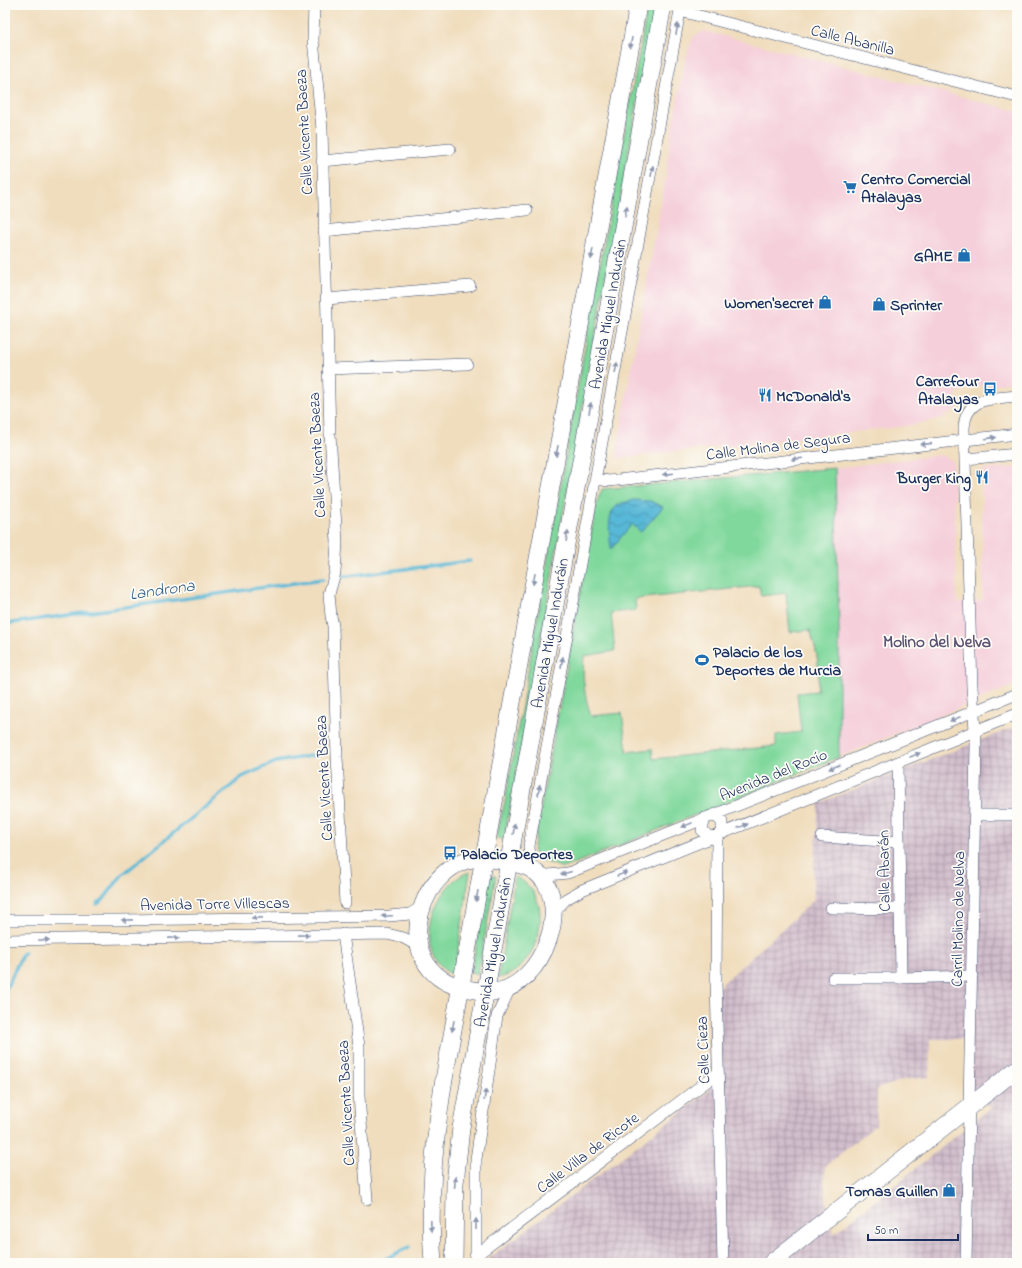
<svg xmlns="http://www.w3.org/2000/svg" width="1022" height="1268" font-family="'Indie Flower',sans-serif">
	<defs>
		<pattern id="industrial-grid" width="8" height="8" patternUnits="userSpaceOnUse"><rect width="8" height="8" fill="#d1bdcb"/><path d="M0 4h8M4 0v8" fill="none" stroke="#a99aa8"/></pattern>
		<pattern id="water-waves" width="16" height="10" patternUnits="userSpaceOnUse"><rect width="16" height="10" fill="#59b8d7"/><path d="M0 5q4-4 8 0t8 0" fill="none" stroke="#4996b2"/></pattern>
	</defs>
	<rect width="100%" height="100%" fill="#fdfcf7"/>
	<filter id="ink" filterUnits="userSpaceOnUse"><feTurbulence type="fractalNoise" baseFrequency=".025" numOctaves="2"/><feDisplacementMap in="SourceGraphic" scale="8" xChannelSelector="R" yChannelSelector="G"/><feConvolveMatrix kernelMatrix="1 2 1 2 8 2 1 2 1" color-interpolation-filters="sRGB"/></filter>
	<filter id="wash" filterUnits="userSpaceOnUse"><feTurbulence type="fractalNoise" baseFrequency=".012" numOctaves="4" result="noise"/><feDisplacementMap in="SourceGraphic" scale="16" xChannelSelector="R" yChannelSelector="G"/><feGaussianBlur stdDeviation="0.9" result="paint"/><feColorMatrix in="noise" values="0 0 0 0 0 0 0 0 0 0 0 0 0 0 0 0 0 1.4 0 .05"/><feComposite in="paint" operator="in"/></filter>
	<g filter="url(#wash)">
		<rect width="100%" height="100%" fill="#f0ddbd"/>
		<g fill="#f5cfda">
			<polygon points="704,31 1017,111 1017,382 968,387 956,394 958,408 947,415 943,418 907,426 617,458 621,427 666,176 670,139 685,61 693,37"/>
			<polygon points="941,455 948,458 953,462 957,603 983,600 982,470 1017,467 1017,684 839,757 839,628 835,468"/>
		</g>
		<path fill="url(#industrial-grid)" fill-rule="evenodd" d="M1017,726V1263H488V1259L709,1091L710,995L814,900L813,879L819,803ZM930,1039H968L966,1099L993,1106L834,1234L827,1208L824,1183L825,1166L876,1125L877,1089L904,1080L929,1077Z"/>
		<g fill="#80d89c" stroke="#4e847d" fill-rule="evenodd">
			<polygon points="648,5 655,5 504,840 496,837 505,802 586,342"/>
			<path d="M835,468L839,628V757L563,868L539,859L533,851L597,502L602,489ZM759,586L761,596L786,593L790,632L810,630C817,651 821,669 817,691L797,693L801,732L776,735V746L653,759L652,749L627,752L622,713L591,716C584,695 582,677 584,656L615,651L611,613L636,610L635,599Z"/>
			<path d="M470,872L454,975C410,959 432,882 470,872Z"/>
			<polygon points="489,876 496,876 478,973 471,973"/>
			<path d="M515,877C559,895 540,971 498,978Z"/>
		</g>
		<path fill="url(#water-waves)" stroke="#3a749a" d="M633,500L650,501L663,507L641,532L632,524L611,549C610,536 605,511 620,504C624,502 629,502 633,500Z"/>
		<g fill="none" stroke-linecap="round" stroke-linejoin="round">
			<g stroke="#59b8d7" stroke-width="3.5">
				<polyline points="338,579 339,577 470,561"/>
				<polyline points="5,624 323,579"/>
				<polyline points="97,904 103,900 122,875 242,777 276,762 327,753"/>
				<polyline points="5,991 22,955 25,952"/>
				<polyline points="377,1263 409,1247"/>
			</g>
		</g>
	</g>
	<g filter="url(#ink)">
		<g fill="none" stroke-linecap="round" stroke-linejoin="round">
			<g stroke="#3b496c" stroke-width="12">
				<g id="minor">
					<polyline points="314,5 313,40 322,129 330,434 337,542 335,573 329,594 331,616 333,626 337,757 345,903"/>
					<polyline points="680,11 1017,97"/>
					<polyline points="322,161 450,149"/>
					<polyline points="324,231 527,210"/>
					<polyline points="327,299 470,286"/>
					<polyline points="328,369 467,364"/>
					<polyline points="966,459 1017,454"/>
					<polyline points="596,479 609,481 1017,434"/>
					<polyline points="898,762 901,978"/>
					<polyline points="975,815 1017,815"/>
					<polyline points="711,816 717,817 722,822 722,831 718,836"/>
					<polyline points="705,818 702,830 708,836 715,837"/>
					<polyline points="717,837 716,981 723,1263"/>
					<polyline points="822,837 899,842"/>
					<polyline points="531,870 529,846 681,5"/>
					<polyline points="538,876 568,873 1017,694"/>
					<polyline points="831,908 900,909"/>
					<polyline points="553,913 566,899 582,890 1017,714"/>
					<polyline points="5,920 120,920 389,916 410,914 423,906"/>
					<polyline points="343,934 359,1046 359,1096 367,1199"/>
					<polyline points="5,940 387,934 404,938 418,946"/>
					<polyline points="833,978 901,978 972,976"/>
					<polyline points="475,1256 718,1073"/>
					<polyline points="476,1260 476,1159 497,1016 511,986"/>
					<path d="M966,1263L976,744L972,687L964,428C966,396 992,399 1017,396"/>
				</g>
			</g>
			<g stroke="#3b496c" stroke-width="18">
				<g id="primary">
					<path d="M484,858C498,860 517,862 531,869C578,897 543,988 493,992C483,992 473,990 463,988C384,969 420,856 484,858Z"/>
					<path d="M433,1263C428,1203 434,1145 443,1085L638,5"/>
					<polyline points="454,1263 455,1183 461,1128 663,5"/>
					<polyline points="771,1263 1017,1069"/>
				</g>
			</g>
			<use href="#minor" stroke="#fff" stroke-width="11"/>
			<use href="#primary" stroke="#fff" stroke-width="17"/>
		</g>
		<defs><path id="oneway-solid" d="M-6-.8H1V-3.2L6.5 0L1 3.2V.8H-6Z"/></defs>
		<g fill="#8d97ae">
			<use href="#oneway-solid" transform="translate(677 29) rotate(-80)"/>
			<use href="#oneway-solid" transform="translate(631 43) rotate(100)"/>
			<use href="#oneway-solid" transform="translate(652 171) rotate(-80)"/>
			<use href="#oneway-solid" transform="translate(626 211) rotate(-80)"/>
			<use href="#oneway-solid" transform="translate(592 254) rotate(100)"/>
			<use href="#oneway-solid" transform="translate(616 368) rotate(-80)"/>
			<use href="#oneway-solid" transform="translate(590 408) rotate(-80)"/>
			<use href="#oneway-solid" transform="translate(991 438) rotate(-7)"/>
			<use href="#oneway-solid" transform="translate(926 444) rotate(175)"/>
			<use href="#oneway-solid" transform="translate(557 451) rotate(100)"/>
			<use href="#oneway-solid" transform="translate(797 459) rotate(173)"/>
			<use href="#oneway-solid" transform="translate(668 474) rotate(173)"/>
			<use href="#oneway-solid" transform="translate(567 536) rotate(-80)"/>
			<use href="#oneway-solid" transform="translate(534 579) rotate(100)"/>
			<use href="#oneway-solid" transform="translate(562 662) rotate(-80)"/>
			<use href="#oneway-solid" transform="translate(955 719) rotate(158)"/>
			<use href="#oneway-solid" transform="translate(915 755) rotate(-22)"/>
			<use href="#oneway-solid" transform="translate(834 767) rotate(158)"/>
			<use href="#oneway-solid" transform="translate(539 790) rotate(-80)"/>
			<use href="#oneway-solid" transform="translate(687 825) rotate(158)"/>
			<use href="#oneway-solid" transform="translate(743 826) rotate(-22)"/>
			<use href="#oneway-solid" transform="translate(514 829) rotate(-80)"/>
			<use href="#oneway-solid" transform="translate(566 873) rotate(165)"/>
			<use href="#oneway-solid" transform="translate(622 874) rotate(-22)"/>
			<use href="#oneway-solid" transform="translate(477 896) rotate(100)"/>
			<use href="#oneway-solid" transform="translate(387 916) rotate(177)"/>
			<use href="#oneway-solid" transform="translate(257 918) rotate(179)"/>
			<use href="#oneway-solid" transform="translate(127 920) rotate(179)"/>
			<use href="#oneway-solid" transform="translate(304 935) rotate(-1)"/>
			<use href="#oneway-solid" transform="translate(174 938) rotate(-1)"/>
			<use href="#oneway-solid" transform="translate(44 940)"/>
			<use href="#oneway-solid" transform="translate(453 1026) rotate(100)"/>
			<use href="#oneway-solid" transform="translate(485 1095) rotate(-82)"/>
			<use href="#oneway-solid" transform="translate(455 1182) rotate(-86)"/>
			<use href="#oneway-solid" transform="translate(476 1224) rotate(-90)"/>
			<use href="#oneway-solid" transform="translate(431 1226) rotate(88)"/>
		</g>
	</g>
	<defs>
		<g id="supermarket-bare" transform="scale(1.08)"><path d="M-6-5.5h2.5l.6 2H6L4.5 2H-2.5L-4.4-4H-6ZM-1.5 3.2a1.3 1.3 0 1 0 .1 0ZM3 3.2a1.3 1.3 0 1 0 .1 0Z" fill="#1f6fb2" stroke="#fdfcf7" stroke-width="2.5" paint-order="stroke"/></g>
		<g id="shop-bare" transform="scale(1.08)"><path d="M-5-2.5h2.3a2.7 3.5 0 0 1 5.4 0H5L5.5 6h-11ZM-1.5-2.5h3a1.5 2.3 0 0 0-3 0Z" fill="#1f6fb2" stroke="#fdfcf7" stroke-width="2.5" paint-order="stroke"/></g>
		<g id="bus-bare" transform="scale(1.08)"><path d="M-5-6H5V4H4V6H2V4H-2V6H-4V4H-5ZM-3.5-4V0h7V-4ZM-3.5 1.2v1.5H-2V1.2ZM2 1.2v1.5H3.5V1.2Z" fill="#1f6fb2" stroke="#fdfcf7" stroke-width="2.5" paint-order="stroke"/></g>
		<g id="restaurant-bare" transform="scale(1.08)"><path d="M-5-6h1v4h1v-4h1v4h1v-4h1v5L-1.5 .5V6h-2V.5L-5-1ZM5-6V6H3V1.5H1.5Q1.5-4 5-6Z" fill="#1f6fb2" stroke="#fdfcf7" stroke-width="2.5" paint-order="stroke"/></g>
		<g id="stadium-bare" transform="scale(1.08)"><path d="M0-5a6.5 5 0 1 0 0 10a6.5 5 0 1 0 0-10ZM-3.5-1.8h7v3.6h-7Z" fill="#1f6fb2" stroke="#fdfcf7" stroke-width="2.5" paint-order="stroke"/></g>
	</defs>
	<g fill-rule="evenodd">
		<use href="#supermarket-bare" x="850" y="187"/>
		<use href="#shop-bare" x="964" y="255"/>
		<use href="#shop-bare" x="825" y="302"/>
		<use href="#shop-bare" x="879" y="304"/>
		<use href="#bus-bare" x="990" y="389"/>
		<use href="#restaurant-bare" x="765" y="395"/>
		<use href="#restaurant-bare" x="982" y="477"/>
		<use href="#stadium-bare" x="702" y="660"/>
		<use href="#bus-bare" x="450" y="853"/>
		<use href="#shop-bare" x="949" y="1190"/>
	</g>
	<g text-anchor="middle" stroke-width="3.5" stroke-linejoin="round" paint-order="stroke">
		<g font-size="16" fill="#1b2f5e" stroke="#fdfcf7">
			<text transform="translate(853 39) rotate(14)" y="6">Calle Abanilla</text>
			<text transform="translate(303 132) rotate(-93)" y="6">Calle Vicente Baeza</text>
			<text transform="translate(607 314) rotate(-80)" y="6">Avenida Miguel Induráin</text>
			<text transform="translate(778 445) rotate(-7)" y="6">Calle Molina de Segura</text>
			<text transform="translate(316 455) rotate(-93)" y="6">Calle Vicente Baeza</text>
			<text transform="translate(549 633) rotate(-80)" y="6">Avenida Miguel Induráin</text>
			<text transform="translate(773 774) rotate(-22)" y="6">Avenida del Rocío</text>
			<text transform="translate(323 778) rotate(-93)" y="6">Calle Vicente Baeza</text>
			<text transform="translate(883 871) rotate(-91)" y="6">Calle Abarán</text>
			<text transform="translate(215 903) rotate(-1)" y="6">Avenida Torre Villescas</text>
			<text transform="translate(957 919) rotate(-89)" y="6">Carril Molino de Nelva</text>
			<text transform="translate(492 952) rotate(-80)" y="6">Avenida Miguel Induráin</text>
			<text transform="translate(702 1050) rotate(-92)" y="6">Calle Cieza</text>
			<text transform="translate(345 1103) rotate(-93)" y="6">Calle Vicente Baeza</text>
			<text transform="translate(587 1152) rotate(-37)" y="6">Calle Villa de Ricote</text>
		</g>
		<g font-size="16" font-weight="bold" fill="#1b2f5e" stroke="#fdfcf7" text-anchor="start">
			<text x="861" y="184">Centro Comercial<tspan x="861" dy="18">Atalayas</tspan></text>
			<text x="953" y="261" text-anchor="end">GAME</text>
			<text x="814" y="308" text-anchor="end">Women'secret</text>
			<text x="890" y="310">Sprinter</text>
			<text x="979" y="386" text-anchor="end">Carrefour<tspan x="979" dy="18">Atalayas</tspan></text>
			<text x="776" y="401">McDonald's</text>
			<text x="971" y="483" text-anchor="end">Burger King</text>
			<text x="713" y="657">Palacio de los<tspan x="713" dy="18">Deportes de Murcia</tspan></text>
			<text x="461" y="859">Palacio Deportes</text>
			<text x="938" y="1196" text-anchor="end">Tomas Guillen</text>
		</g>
		<g font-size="17" font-style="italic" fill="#315f88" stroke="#fdfcf7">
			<text transform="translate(162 589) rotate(-8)" y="6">Landrona</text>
		</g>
		<g font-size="17" font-weight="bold" fill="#5b5371" stroke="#fdfcf7">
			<text x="937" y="647">Molino del Nelva</text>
		</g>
	</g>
	<rect width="1022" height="1268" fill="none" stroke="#fdfcf7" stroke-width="20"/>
	<path d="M868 1234v6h90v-6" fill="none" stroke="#1b2f5e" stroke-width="2"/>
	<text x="874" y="1234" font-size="12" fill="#1b2f5e" stroke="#fdfcf7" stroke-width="3" paint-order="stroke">50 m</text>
</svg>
